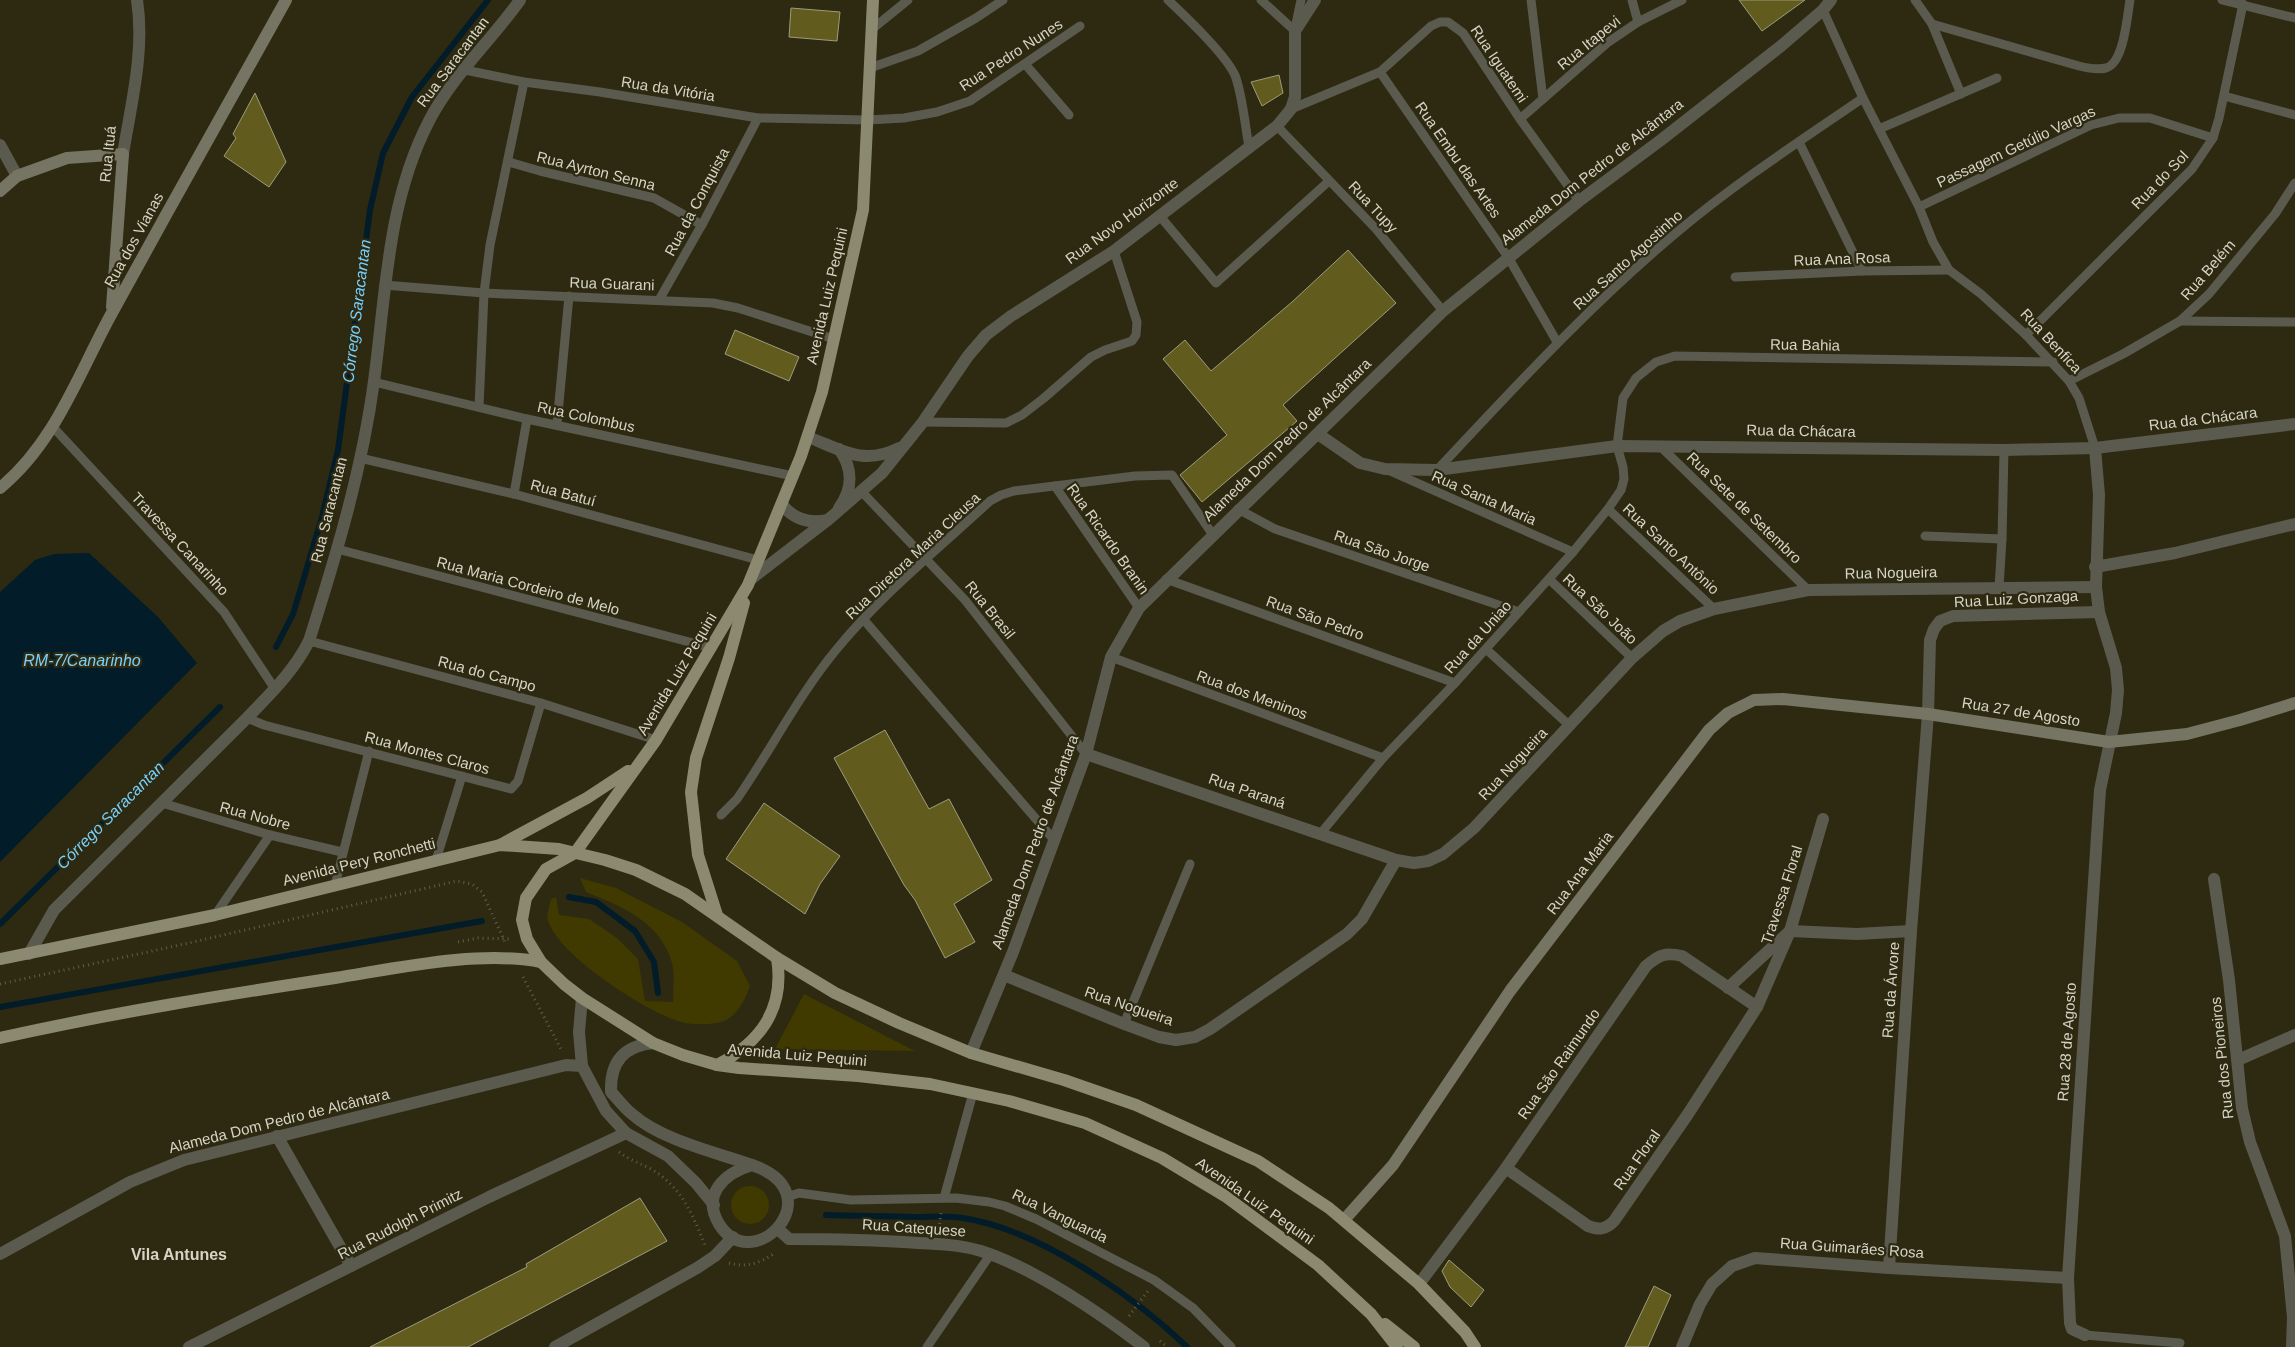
<svg xmlns="http://www.w3.org/2000/svg" width="2295" height="1347" font-family="Helvetica,sans-serif">
	<rect width="100%" height="100%" fill="#2d2a11"/>
	<g fill="#403a01">
		<path d="M580,878L616,888L682,922L737,961L750,986C745,1000 738,1015 724,1021C710,1026 688,1025 675,1020C641,1008 559,955 548,921C546,915 550,905 551,899L556,897L559,915L589,919L617,938L638,959L645,1001L673,1002C673,990 675,975 672,963C661,922 621,906 586,892Z"/>
		<polygon points="804,994 915,1051 775,1049"/>
		<circle cx="750" cy="1205" r="19"/>
	</g>
	<polygon fill="#021c29" points="89,553 158,617 197,663 0,862 0,592 35,560 54,554"/>
	<g fill="none" stroke-linecap="round" stroke-linejoin="round">
		<g stroke="#021c29" stroke-width="6">
			<polyline points="276,647 293,614 300,591 322,517 338,450 370,210 383,153 412,97 488,0"/>
			<polyline points="569,897 596,902 635,931 654,962 658,993"/>
			<polyline points="0,924 220,707"/>
			<polyline points="0,1007 482,921"/>
			<path d="M826,1215C855,1216 884,1216 914,1217C930,1217 947,1215 963,1218C1037,1229 1133,1295 1187,1347"/>
		</g>
	</g>
	<g fill="#625b1e" stroke="#9e9c7e">
		<polygon points="1739,0 1805,0 1762,31"/>
		<polygon points="791,8 840,12 837,41 789,37"/>
		<polygon points="1279,75 1283,93 1262,106 1251,82"/>
		<polygon points="255,93 286,162 269,187 224,156 236,138 233,134"/>
		<polygon points="1348,250 1396,303 1283,405 1297,421 1202,502 1180,475 1227,435 1163,359 1185,340 1211,371 1292,302"/>
		<polygon points="735,330 799,357 789,381 725,354"/>
		<polygon points="885,730 929,809 949,799 992,880 954,904 975,942 945,958 915,900 904,885 834,758"/>
		<polygon points="764,803 840,856 820,884 805,914 726,859"/>
		<polygon points="640,1198 667,1241 468,1347 370,1347 527,1267 526,1264"/>
		<polygon points="1449,1260 1484,1290 1471,1307 1450,1287 1442,1271"/>
		<polygon points="1654,1286 1671,1295 1648,1347 1625,1347"/>
	</g>
	<g fill="none" stroke-linecap="round" stroke-linejoin="round">
		<g stroke="#615e48" stroke-width="3" stroke-dasharray="1 4" stroke-linecap="butt">
			<polyline points="458,942 478,938 511,939"/>
			<polyline points="523,977 562,1051"/>
			<polyline points="0,984 189,943 457,881 472,884 482,892 505,942"/>
			<path d="M619,1152C629,1160 640,1163 651,1169C682,1187 692,1214 705,1245"/>
			<polyline points="939,1229 941,1213"/>
			<path d="M729,1263C747,1268 760,1263 775,1253"/>
			<polyline points="1129,1316 1148,1291"/>
			<polyline points="1160,1341 1167,1347"/>
		</g>
		<g stroke="#5b5a4e" stroke-width="9">
			<path d="M1168,0C1185,16 1229,57 1236,78C1243,100 1245,125 1249,147"/>
			<polyline points="1261,0 1295,31"/>
			<polyline points="1531,0 1543,99"/>
			<polyline points="1632,0 1638,22"/>
			<path d="M1915,0L1932,24L2079,66C2087,68 2097,70 2106,68C2124,63 2127,17 2130,0"/>
			<polyline points="2222,0 2295,18"/>
			<polyline points="1823,10 1863,98 1919,207 1933,242 1949,270 1981,294 2026,335 2069,381 2079,398 2095,448"/>
			<polyline points="1296,24 1301,0"/>
			<polyline points="1932,24 1961,94"/>
			<polyline points="871,30 908,0"/>
			<polyline points="1025,64 1069,115"/>
			<polyline points="870,68 918,51 976,18 1003,0"/>
			<polyline points="465,70 524,82 600,92 758,118 868,120 904,118 937,112 970,101 1080,26"/>
			<polyline points="1380,72 1508,257 1557,342"/>
			<polyline points="2224,96 2295,115"/>
			<polyline points="1291,109 1380,72 1431,26 1440,22 1448,22 1463,33 1520,119 1579,201"/>
			<polyline points="1520,119 1607,43 1638,22 1682,0"/>
			<polyline points="1277,126 1376,229 1443,311"/>
			<polyline points="1879,129 1997,78"/>
			<polyline points="1799,142 1862,271"/>
			<polyline points="509,162 540,171 654,198 702,225"/>
			<polyline points="1919,207 2091,125 2119,118 2150,118 2213,138"/>
			<polyline points="1159,215 1216,283 1329,181"/>
			<polyline points="1735,277 1862,271 1949,270"/>
			<polyline points="384,285 484,293 713,303 738,308 834,339"/>
			<polyline points="659,300 704,221 758,118"/>
			<polyline points="2180,321 2295,322"/>
			<polyline points="2026,335 2192,169 2213,138 2219,118 2243,4"/>
			<polyline points="2069,381 2123,354 2180,321 2209,294 2275,214 2295,183"/>
			<polyline points="374,382 527,419 793,476"/>
			<polyline points="479,407 484,293 490,245 524,82"/>
			<polyline points="923,422 1006,423 1022,415 1044,398 1091,357 1105,350 1132,341 1136,335 1137,322 1114,251"/>
			<polyline points="557,424 569,296"/>
			<polyline points="53,427 224,612 275,689"/>
			<polyline points="1660,446 1808,590"/>
			<polyline points="360,458 514,494 758,560"/>
			<path d="M1437,470C1514,388 1590,305 1676,233C1734,184 1800,141 1863,98"/>
			<polyline points="1390,471 1573,552"/>
			<polyline points="1055,486 1139,608"/>
			<polyline points="862,492 965,600 1086,754"/>
			<polyline points="514,494 527,419"/>
			<polyline points="1238,509 1275,529 1519,612"/>
			<polyline points="1608,509 1714,609"/>
			<polyline points="1925,536 2002,539"/>
			<polyline points="337,549 712,648"/>
			<polyline points="1166,579 1455,683"/>
			<polyline points="1549,579 1632,658"/>
			<polyline points="1999,588 2002,539 2004,450"/>
			<polyline points="864,620 1055,841"/>
			<polyline points="309,641 541,703 656,740"/>
			<polyline points="1486,649 1570,726"/>
			<polyline points="1111,657 1383,758"/>
			<polyline points="247,718 264,725 511,789 518,781 541,703"/>
			<polyline points="162,803 270,835 342,852"/>
			<path d="M721,815L737,799C771,750 798,696 836,650C881,595 938,549 990,501L1001,495L1014,491L1135,476L1172,475L1213,535"/>
			<polyline points="1321,833 1383,758 1455,683 1573,552 1608,509 1621,490 1624,479 1623,467 1617,446 1623,398 1636,378 1656,362 1675,356 2053,362"/>
			<polyline points="436,860 462,776"/>
			<polyline points="335,885 369,751"/>
			<polyline points="215,915 270,835"/>
			<polyline points="1124,1024 1190,864"/>
			<polyline points="787,1194 790,1196 799,1193 851,1200 956,1198 989,1202 1005,1206 1036,1219 1154,1280 1193,1308 1231,1347"/>
			<polyline points="944,1198 973,1093"/>
			<polyline points="2085,1335 2180,1343"/>
			<polyline points="927,1347 990,1255"/>
		</g>
		<g stroke="#5b5a4e" stroke-width="12">
			<polyline points="0,145 17,176"/>
			<path d="M123,154C131,104 145,51 137,0"/>
			<polyline points="1318,434 1360,463 1385,469 1437,470 1617,446 2004,450 2095,448 2295,424"/>
			<path d="M808,437C842,450 863,466 899,448"/>
			<path d="M782,505C794,519 809,524 827,520"/>
			<path d="M839,508C853,489 853,468 839,449"/>
			<polyline points="2095,567 2175,553 2295,524"/>
			<polyline points="751,579 829,519 882,473 923,422 968,356 986,335 1011,316 1114,251 1277,126 1291,109 1295,97 1295,31 1315,0"/>
			<polyline points="1086,754 1396,860 1414,863 1428,861 1443,854 1474,828 1632,658 1663,631 1680,621 1714,609 1808,590 2096,587"/>
			<polyline points="2214,879 2229,980 2242,1108 2250,1142 2285,1236 2293,1317 2292,1347"/>
			<path d="M29,954L54,910L247,718C270,694 294,671 309,641C336,556 362,470 374,381C386,293 387,202 429,121C452,76 491,41 520,0"/>
			<polyline points="1004,975 1124,1024 1159,1037 1176,1040 1195,1037 1210,1029 1347,934 1362,919 1396,860"/>
			<polyline points="1728,988 1790,931 1857,934 1911,931"/>
			<polyline points="582,998 579,1032 582,1066 606,1111 626,1133 668,1156 696,1183 714,1205"/>
			<path d="M653,1043C624,1046 610,1062 611,1092C618,1099 624,1108 632,1114C661,1140 715,1152 752,1165"/>
			<polyline points="971,1053 1013,952 1086,754 1111,657 1139,608 1443,311 1579,201 1661,140 1781,46 1823,10 1831,0"/>
			<polyline points="2238,1060 2295,1035"/>
			<polyline points="277,1136 351,1266"/>
			<path d="M752,1165C835,1193 753,1279 719,1224C701,1194 725,1173 752,1165Z"/>
			<path d="M1506,1168L1588,1226C1599,1230 1605,1230 1614,1221L1688,1114L1757,1007L1790,931L1823,819"/>
			<path d="M778,1229L789,1239C832,1239 875,1240 918,1243C939,1244 961,1245 981,1251C1034,1268 1100,1313 1144,1347"/>
			<polyline points="0,1254 130,1182 184,1160 566,1065 582,1066"/>
			<polyline points="1889,1268 1911,931 1928,714 1930,640 1934,629 1940,621 1953,616 2099,612"/>
			<path d="M1419,1284L1506,1168L1646,966C1659,955 1665,952 1682,956L1757,1007"/>
			<polyline points="2085,1335 2072,1329 2070,1323 2068,1278 2100,790 2116,713 2118,690 2116,668 2099,612 2096,587 2099,495 2095,448"/>
			<polyline points="189,1347 489,1197 626,1133"/>
			<polyline points="555,1347 697,1268 715,1256 733,1237"/>
			<polyline points="1682,1347 1700,1304 1712,1284 1732,1266 1755,1258 1889,1268 2068,1278"/>
		</g>
		<g stroke="#767462" stroke-width="12">
			<polyline points="0,191 17,176 67,158 123,154 112,307"/>
			<path d="M0,488C56,442 79,372 113,311C170,207 228,104 286,0"/>
			<polyline points="1344,1220 1393,1165 1510,991 1709,730 1728,713 1754,700 1783,699 1928,714 2109,742 2187,734 2240,720 2295,703"/>
		</g>
		<g stroke="#8b8970" stroke-width="12">
			<polyline points="873,0 863,210 822,392 801,456 748,585 656,740 575,853 546,869 526,898 522,920 527,939 541,962 564,984 582,998 653,1043 683,1055 717,1065 739,1068 858,1076 930,1084 1009,1101 1085,1123 1162,1158 1225,1196 1318,1265 1371,1314 1397,1347"/>
			<polyline points="500,845 587,798 628,771"/>
			<polyline points="717,915 698,855 691,792 696,758 729,658 744,603"/>
			<polyline points="0,959 215,915 500,845 559,849 605,860 636,870 685,894 777,958 835,993 899,1023 971,1053 1064,1080 1136,1105 1258,1161 1329,1208 1419,1284 1465,1332 1475,1347"/>
			<path d="M0,1038C111,1013 223,995 335,978C398,968 479,950 541,962"/>
			<path d="M717,1065C761,1042 785,1009 777,958"/>
			<polyline points="1385,1324 1414,1347"/>
		</g>
	</g>
	<g text-anchor="middle" stroke-width="4.5" stroke-linejoin="round" paint-order="stroke">
		<g font-size="15" fill="#d5d4c5" stroke="#2d2a11">
			<text transform="translate(1589 43) rotate(-39)" y="5">Rua Itapevi</text>
			<text transform="translate(1011 55) rotate(-33)" y="5">Rua Pedro Nunes</text>
			<text transform="translate(453 62) rotate(-53)" y="5">Rua Saracantan</text>
			<text transform="translate(1499 64) rotate(56)" y="5">Rua Iguatemi</text>
			<text transform="translate(668 89) rotate(9)" y="5">Rua da Vitória</text>
			<text transform="translate(2016 147) rotate(-25)" y="5">Passagem Getúlio Vargas</text>
			<text transform="translate(108 154) rotate(-84)" y="5">Rua Ituá</text>
			<text transform="translate(1458 160) rotate(55)" y="5">Rua Embu das Artes</text>
			<text transform="translate(596 171) rotate(14)" y="5">Rua Ayrton Senna</text>
			<text transform="translate(1592 172) rotate(-38)" y="5">Alameda Dom Pedro de Alcântara</text>
			<text transform="translate(2160 180) rotate(-46)" y="5">Rua do Sol</text>
			<text transform="translate(697 202) rotate(-62)" y="5">Rua da Conquista</text>
			<text transform="translate(1373 207) rotate(47)" y="5">Rua Tupy</text>
			<text transform="translate(1122 221) rotate(-36)" y="5">Rua Novo Horizonte</text>
			<text transform="translate(134 240) rotate(-61)" y="5">Rua dos Vianas</text>
			<text transform="translate(1842 259) rotate(-2)" y="5">Rua Ana Rosa</text>
			<text transform="translate(1628 260) rotate(-42)" y="5">Rua Santo Agostinho</text>
			<text transform="translate(2208 270) rotate(-49)" y="5">Rua Belém</text>
			<text transform="translate(612 284) rotate(2)" y="5">Rua Guarani</text>
			<text transform="translate(827 296) rotate(-77)" y="5">Avenida Luiz Pequini</text>
			<text transform="translate(2051 341) rotate(47)" y="5">Rua Benfica</text>
			<text transform="translate(1805 345) rotate(1)" y="5">Rua Bahia</text>
			<text transform="translate(586 417) rotate(12)" y="5">Rua Colombus</text>
			<text transform="translate(2203 419) rotate(-7)" y="5">Rua da Chácara</text>
			<text transform="translate(1801 431) rotate(1)" y="5">Rua da Chácara</text>
			<text transform="translate(1287 440) rotate(-44)" y="5">Alameda Dom Pedro de Alcântara</text>
			<text transform="translate(563 493) rotate(15)" y="5">Rua Batuí</text>
			<text transform="translate(1484 498) rotate(24)" y="5">Rua Santa Maria</text>
			<text transform="translate(1744 508) rotate(44)" y="5">Rua Sete de Setembro</text>
			<text transform="translate(329 510) rotate(-76)" y="5">Rua Saracantan</text>
			<text transform="translate(1108 539) rotate(55)" y="5">Rua Ricardo Branin</text>
			<text transform="translate(180 544) rotate(47)" y="5">Travessa Canarinho</text>
			<text transform="translate(1671 549) rotate(43)" y="5">Rua Santo Antônio</text>
			<text transform="translate(1382 551) rotate(19)" y="5">Rua São Jorge</text>
			<text transform="translate(913 556) rotate(-43)" y="5">Rua Diretora Maria Cleusa</text>
			<text transform="translate(1891 573) rotate(-1)" y="5">Rua Nogueira</text>
			<text transform="translate(528 586) rotate(15)" y="5">Rua Maria Cordeiro de Melo</text>
			<text transform="translate(2016 599) rotate(-3)" y="5">Rua Luiz Gonzaga</text>
			<text transform="translate(1600 609) rotate(43)" y="5">Rua São João</text>
			<text transform="translate(990 610) rotate(51)" y="5">Rua Brasil</text>
			<text transform="translate(1315 618) rotate(20)" y="5">Rua São Pedro</text>
			<text transform="translate(1478 637) rotate(-48)" y="5">Rua da Uniao</text>
			<text transform="translate(487 674) rotate(15)" y="5">Rua do Campo</text>
			<text transform="translate(677 674) rotate(-59)" y="5">Avenida Luiz Pequini</text>
			<text transform="translate(1252 695) rotate(20)" y="5">Rua dos Meninos</text>
			<text transform="translate(2021 712) rotate(9)" y="5">Rua 27 de Agosto</text>
			<text transform="translate(427 753) rotate(15)" y="5">Rua Montes Claros</text>
			<text transform="translate(1513 764) rotate(-47)" y="5">Rua Nogueira</text>
			<text transform="translate(1247 791) rotate(19)" y="5">Rua Paraná</text>
			<text transform="translate(255 816) rotate(15)" y="5">Rua Nobre</text>
			<text transform="translate(1035 842) rotate(-70)" y="5">Alameda Dom Pedro de Alcântara</text>
			<text transform="translate(359 862) rotate(-14)" y="5">Avenida Pery Ronchetti</text>
			<text transform="translate(1580 873) rotate(-53)" y="5">Rua Ana Maria</text>
			<text transform="translate(1782 895) rotate(-72)" y="5">Travessa Floral</text>
			<text transform="translate(1891 990) rotate(-86)" y="5">Rua da Árvore</text>
			<text transform="translate(1129 1006) rotate(19)" y="5">Rua Nogueira</text>
			<text transform="translate(2067 1042) rotate(-86)" y="5">Rua 28 de Agosto</text>
			<text transform="translate(797 1055) rotate(5)" y="5">Avenida Luiz Pequini</text>
			<text transform="translate(2222 1058) rotate(-96)" y="5">Rua dos Pioneiros</text>
			<text transform="translate(1559 1064) rotate(-55)" y="5">Rua São Raimundo</text>
			<text transform="translate(279 1121) rotate(-14)" y="5">Alameda Dom Pedro de Alcântara</text>
			<text transform="translate(1637 1160) rotate(-55)" y="5">Rua Floral</text>
			<text transform="translate(1255 1201) rotate(35)" y="5">Avenida Luiz Pequini</text>
			<text transform="translate(1060 1216) rotate(26)" y="5">Rua Vanguarda</text>
			<text transform="translate(400 1224) rotate(-27)" y="5">Rua Rudolph Primitz</text>
			<text transform="translate(914 1228) rotate(4)" y="5">Rua Catequese</text>
			<text transform="translate(1852 1248) rotate(4)" y="5">Rua Guimarães Rosa</text>
		</g>
		<g font-size="16" font-style="italic" fill="#78d0fc" stroke="#2d2a11">
			<text transform="translate(356 311) rotate(-83)" y="6">Córrego Saracantan</text>
			<text x="82" y="666">RM-7/Canarinho</text>
			<text transform="translate(110 815) rotate(-45)" y="6">Córrego Saracantan</text>
		</g>
		<g font-size="16" font-weight="bold" fill="#d5d4c5" stroke="#2d2a11">
			<text x="179" y="1260">Vila Antunes</text>
		</g>
	</g>
</svg>
